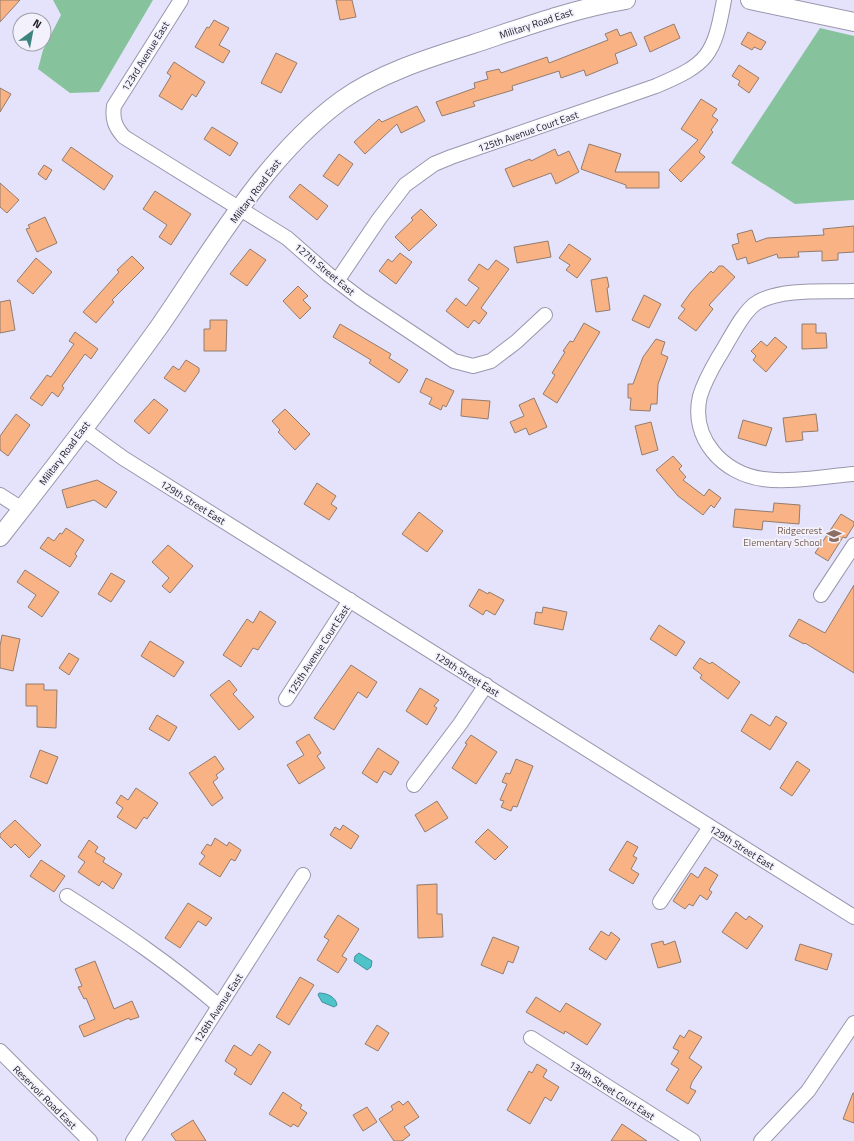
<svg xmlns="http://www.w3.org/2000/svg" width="854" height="1141" font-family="'Titillium Web',sans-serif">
	<rect width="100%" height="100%" fill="#e5e3fc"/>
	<g fill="#86c39d">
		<polygon points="53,0 153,0 99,92 70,93 38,69 43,50 61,15"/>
		<polygon points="820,28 854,36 854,200 795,204 731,163"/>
	</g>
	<g fill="#4fc3ca" stroke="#42929a">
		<polygon points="359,953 372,961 371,967 367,970 354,961 355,956"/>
		<path d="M319,993C327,993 336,997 337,1005L334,1007L322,1002L318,995Z"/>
	</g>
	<g fill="#f9b283" stroke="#927c6e">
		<polygon points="0,0 20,0 0,22"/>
		<polygon points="336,0 352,0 356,17 340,20"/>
		<polygon points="214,20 229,28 219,45 230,51 223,63 195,47 207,27 209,28"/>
		<polygon points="674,24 680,38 650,52 644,37"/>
		<polygon points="617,29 620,36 631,32 637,45 615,54 618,63 586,76 584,70 561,78 559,71 512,86 513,90 473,102 475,106 442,116 436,102 475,88 474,83 488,79 486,72 499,69 501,73 547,57 549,63 608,40 605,34"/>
		<polygon points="748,32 766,42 761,50 754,47 752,50 741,44"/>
		<polygon points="276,53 297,63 281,93 261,83"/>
		<polygon points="174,62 205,82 196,97 192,94 182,110 159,96 171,76 167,73"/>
		<polygon points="739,65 759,78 749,93 738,85 740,81 732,76"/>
		<polygon points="0,88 11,94 0,112"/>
		<polygon points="701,99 717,109 712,116 718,120 711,130 713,132 699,152 705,157 681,182 669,170 698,140 681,129"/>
		<polygon points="417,106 425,121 401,133 397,124 365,154 354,142 379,119 382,122"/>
		<polygon points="212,127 238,143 230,156 204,139"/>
		<polygon points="589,144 621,154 615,172 659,172 659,188 626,188 626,185 581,169"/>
		<polygon points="71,147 113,176 104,190 62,160"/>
		<polygon points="555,149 558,156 569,151 579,172 556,184 551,173 513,187 505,169 530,159 531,161"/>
		<polygon points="339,154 353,164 338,186 323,176"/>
		<polygon points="44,165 52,170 46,180 38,174"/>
		<polygon points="0,183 19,200 7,213 0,207"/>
		<polygon points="300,184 328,206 317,220 289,197"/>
		<polygon points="155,191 191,214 171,245 159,237 167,225 143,209"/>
		<polygon points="421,209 437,225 409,251 395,237 413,220 411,218"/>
		<polygon points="45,217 57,243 37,252 26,229 30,228 28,225"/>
		<polygon points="854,226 854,252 838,253 838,260 822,261 822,251 798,252 799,257 778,258 777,254 748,264 746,257 737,260 732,245 739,243 737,234 752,230 756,242 767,238 824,235 823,229"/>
		<polygon points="548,241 551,257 517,263 514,247"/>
		<polygon points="569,244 591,259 577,278 566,270 570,265 559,258"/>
		<polygon points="250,249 266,260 247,286 230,274"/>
		<polygon points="400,253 412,262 396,284 379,271 388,259 392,262"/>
		<polygon points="132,256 144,268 112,300 114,302 96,323 83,312 119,272 117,270"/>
		<polygon points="36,258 52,272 33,294 17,281"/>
		<polygon points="496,260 509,269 481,308 487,313 479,324 474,320 468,328 446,311 456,298 466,306 479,288 468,280 479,264 488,270"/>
		<polygon points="719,266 723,266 735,277 709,305 713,309 696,331 678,318 685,309 681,306 691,292 711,271 713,273"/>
		<polygon points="607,277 609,287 607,288 610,310 596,312 591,280"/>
		<polygon points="298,286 308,296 303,300 311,308 300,319 283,301"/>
		<polygon points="644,295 661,304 649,328 632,320"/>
		<polygon points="10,300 15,330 0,333 0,302"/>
		<polygon points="210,320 227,320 226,351 204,351 204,329 210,329"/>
		<polygon points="584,323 600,332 557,403 543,394 555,375 552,373 565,352 563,351 570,341 573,342"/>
		<polygon points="340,324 391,354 389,358 408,370 399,383 369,363 371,360 333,337"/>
		<polygon points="802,324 816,324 816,333 826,333 827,348 802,349"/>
		<polygon points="75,332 98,349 91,359 85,354 62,386 64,388 58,397 52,392 42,406 30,398 47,375 51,377 74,344 69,341"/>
		<polygon points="775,337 787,347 766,372 753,360 756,356 751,351 761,341 767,346"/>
		<polygon points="656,339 665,342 661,354 668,357 658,384 657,404 651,404 650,411 630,410 631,398 628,398 628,384 633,384 643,357"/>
		<polygon points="186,360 199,368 199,372 185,392 164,378 173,366 179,370"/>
		<polygon points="426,378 454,391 446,407 443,405 441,410 429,404 432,398 420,392"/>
		<polygon points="534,398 547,427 529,435 526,428 515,433 510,422 524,416 519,405"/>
		<polygon points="154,399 168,410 149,434 134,421"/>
		<polygon points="462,399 490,401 488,419 461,416"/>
		<polygon points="285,409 310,434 295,450 278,432 280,430 272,421"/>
		<polygon points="16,414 30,425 8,456 0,450 0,436"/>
		<polygon points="816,414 818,431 802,432 803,440 786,442 783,418"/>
		<polygon points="743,420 772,428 766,446 738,438"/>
		<polygon points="651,422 658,450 642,455 635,426"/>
		<polygon points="673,456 682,466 679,469 686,477 683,480 704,496 709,489 721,498 714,508 711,505 703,515 678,496 656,470"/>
		<polygon points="97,480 117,492 106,508 94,500 67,508 62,490"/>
		<polygon points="317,483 336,496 331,504 337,508 329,520 304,504"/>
		<polygon points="774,503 800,505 799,524 763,521 762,530 733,527 735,509 773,512"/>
		<polygon points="419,512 443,531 427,552 402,534"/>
		<polygon points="841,514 854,522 854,525 846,538 843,537 828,561 815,553"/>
		<polygon points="66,528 84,540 75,554 77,556 70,567 40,548 48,537 54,541 60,533 62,534"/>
		<polygon points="168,545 193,566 170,593 162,586 169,578 152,562"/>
		<polygon points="25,570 59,592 42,617 28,607 36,595 17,582"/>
		<polygon points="111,573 125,581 111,602 98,594"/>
		<polygon points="854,585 854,673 805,643 804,644 789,636 799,619 825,633"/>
		<polygon points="479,589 488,594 489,592 504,600 495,615 486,610 483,615 469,606"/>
		<polygon points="543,607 567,612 563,630 534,624 536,612 542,613"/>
		<polygon points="260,611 276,622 258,650 253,648 241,667 223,655 247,619 253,623"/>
		<polygon points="659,625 685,642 676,656 650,639"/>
		<polygon points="2,635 20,639 13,671 0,668 0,646"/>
		<polygon points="150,641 184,662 174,677 141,656"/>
		<polygon points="69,653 79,659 69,675 59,668"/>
		<polygon points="700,658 710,664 712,662 740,682 728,699 700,678 702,675 693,668"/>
		<polygon points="351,665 377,682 367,698 358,692 334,730 314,718"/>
		<polygon points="229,680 237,690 233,694 254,717 239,730 210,695"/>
		<polygon points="26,684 44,684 44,690 57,690 56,728 37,727 37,706 26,706"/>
		<polygon points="420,688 439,700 434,706 437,708 427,725 406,711"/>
		<polygon points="751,714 770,726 776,716 787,723 770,750 741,731"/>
		<polygon points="157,715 177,727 169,741 149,729"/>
		<polygon points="309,734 321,753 317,756 325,768 299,784 287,765 304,755 296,742"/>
		<polygon points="471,735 497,752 476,784 452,768 467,744 465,743"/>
		<polygon points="378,748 399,762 391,775 384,771 377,783 362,773"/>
		<polygon points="40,750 58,757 47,784 30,777"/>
		<polygon points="215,756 224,769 216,775 218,778 213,782 223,798 212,806 189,773"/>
		<polygon points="516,759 533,766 517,807 513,806 511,811 501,807 504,801 500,800 507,784 502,782 506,773 510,774"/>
		<polygon points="797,761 810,770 792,796 780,788"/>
		<polygon points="136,788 158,803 147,819 144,817 136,829 117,817 123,808 116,803 121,795 128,800"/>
		<polygon points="437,801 448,818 425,832 415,815"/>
		<polygon points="15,820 41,845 29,858 15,844 11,848 0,837 0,834"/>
		<polygon points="343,825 359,836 351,849 330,835 335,827 340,830"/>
		<polygon points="488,829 508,847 495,860 475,842"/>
		<polygon points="215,838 227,846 229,842 241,850 235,861 231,859 220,877 199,864 205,856 201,853 207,844 211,846"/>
		<polygon points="89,840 98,847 95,852 105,858 103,862 122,874 113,889 102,881 99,886 78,872 85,862 78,857"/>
		<polygon points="627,841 638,847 633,856 637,858 631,869 639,874 633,884 609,870"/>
		<polygon points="41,860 65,876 54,892 30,876"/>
		<polygon points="705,867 718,875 709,890 712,892 707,900 700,895 693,906 689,904 685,909 673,901 691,873 698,878"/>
		<polygon points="437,884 437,914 442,914 443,937 418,938 417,885"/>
		<polygon points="188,903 212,918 206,926 198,921 180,948 165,938"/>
		<polygon points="736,912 746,920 749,916 763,926 747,949 722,932"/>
		<polygon points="338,915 359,929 342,956 347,959 338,973 317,960 329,940 324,937"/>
		<polygon points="601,931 609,936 611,932 620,939 606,960 589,949"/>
		<polygon points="493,937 519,947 513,963 508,961 503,974 481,965"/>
		<polygon points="663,941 664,945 675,941 681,962 658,968 651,944"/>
		<polygon points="800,944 832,954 827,970 795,960"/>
		<polygon points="95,961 114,1009 132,1001 139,1017 130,1020 129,1018 84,1037 79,1026 95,1019 86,998 84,999 78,987 82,986 75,969"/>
		<polygon points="300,977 314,985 289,1025 276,1017"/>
		<polygon points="536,997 560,1012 566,1003 601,1024 587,1045 565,1031 564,1034 526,1012"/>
		<polygon points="377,1025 389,1033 378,1051 365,1044"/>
		<polygon points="689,1030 702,1037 689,1058 702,1067 692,1082 690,1088 696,1091 688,1104 666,1090 679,1069 671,1064 679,1051 673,1048 680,1035 684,1038"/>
		<polygon points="259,1044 271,1052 251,1085 234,1074 237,1069 225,1061 234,1045 251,1056"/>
		<polygon points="537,1064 547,1070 543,1077 559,1087 551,1101 545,1097 530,1124 507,1110 529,1071 532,1073"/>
		<polygon points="283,1092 302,1105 300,1108 307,1113 298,1127 293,1124 291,1127 269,1114"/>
		<polygon points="853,1093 854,1093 854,1123 843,1119"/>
		<polygon points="399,1101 403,1105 408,1101 419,1117 404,1127 410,1135 402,1141 394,1141 379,1119 393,1110 391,1106"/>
		<polygon points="367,1107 377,1122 363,1131 353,1115"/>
		<polygon points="193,1120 206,1141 176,1141 171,1134"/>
		<polygon points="622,1124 647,1141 611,1141"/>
	</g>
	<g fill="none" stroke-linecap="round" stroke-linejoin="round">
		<g stroke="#9996ad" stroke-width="16">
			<g id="minor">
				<path d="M181,0L114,106C112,119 115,127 124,137L287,238L328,274L361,299L454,361L473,366L491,361L516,342L545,315"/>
				<path d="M337,281L379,219L405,185L434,164L451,157L656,86C708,64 714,56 724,0"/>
				<path d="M854,291C827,292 782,288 758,302C743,310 728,343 718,358C711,370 704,383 700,396C690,438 723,474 763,479C789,483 828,476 854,474"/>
				<polyline points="83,429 123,458 854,917"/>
				<polyline points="0,495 22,509"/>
				<polyline points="821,595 854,545"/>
				<polyline points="286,699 350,600"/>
				<polyline points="414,785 460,724 486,685"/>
				<path d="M67,896C120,930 172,965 219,1006"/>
				<polyline points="660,902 710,827"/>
				<polyline points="531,1038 693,1141"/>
				<polyline points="0,1051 90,1141"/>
				<polyline points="133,1141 303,875"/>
				<polyline points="761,1141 808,1091 854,1023"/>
			</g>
		</g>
		<g stroke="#9996ad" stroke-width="20">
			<g id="major">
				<polyline points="750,0 854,22"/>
				<path d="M0,537C54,468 108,398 159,327C213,249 264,157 342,100C380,73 429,58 473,44C524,27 573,9 626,0"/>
			</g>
		</g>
		<use href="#minor" stroke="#fff" stroke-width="14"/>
		<use href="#major" stroke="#fff" stroke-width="18"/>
	</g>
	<defs>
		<g id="school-bare" transform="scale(1.2)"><path d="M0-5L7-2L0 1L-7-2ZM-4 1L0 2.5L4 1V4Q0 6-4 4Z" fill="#8d6e63" stroke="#f3f2fc" stroke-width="2.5" paint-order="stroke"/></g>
	</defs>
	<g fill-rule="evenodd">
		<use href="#school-bare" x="834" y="536"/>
	</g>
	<g text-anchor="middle" stroke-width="3.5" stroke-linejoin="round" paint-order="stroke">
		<g font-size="10" fill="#22212a" stroke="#f3f2fc">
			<text transform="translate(536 23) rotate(-18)" y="4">Military Road East</text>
			<text transform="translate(145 56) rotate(-58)" y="4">123rd Avenue East</text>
			<text transform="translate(528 131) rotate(-19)" y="4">125th Avenue Court East</text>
			<text transform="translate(255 191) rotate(-53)" y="4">Military Road East</text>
			<text transform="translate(325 269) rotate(40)" y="4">127th Street East</text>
			<text transform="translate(64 453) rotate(-53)" y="4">Military Road East</text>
			<text transform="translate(193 502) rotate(32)" y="4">129th Street East</text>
			<text transform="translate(318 650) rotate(-57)" y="4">125th Avenue Court East</text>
			<text transform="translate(467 674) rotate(32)" y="4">129th Street East</text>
			<text transform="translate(742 847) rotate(32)" y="4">129th Street East</text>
			<text transform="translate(218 1008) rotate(-57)" y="4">126th Avenue East</text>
			<text transform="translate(612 1090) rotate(33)" y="4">130th Street Court East</text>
			<text transform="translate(45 1097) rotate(45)" y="4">Reservoir Road East</text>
		</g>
		<g font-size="10" fill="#785e54" stroke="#f3f2fc" text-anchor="end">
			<text x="822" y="534">Ridgecrest<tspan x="822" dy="12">Elementary School</tspan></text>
		</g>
	</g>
	<g transform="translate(32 32) rotate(32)"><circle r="19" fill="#f3f2fc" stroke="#9f9ea8"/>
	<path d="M0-3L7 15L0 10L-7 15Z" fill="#3d847e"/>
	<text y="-6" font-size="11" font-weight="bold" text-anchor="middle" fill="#22212a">N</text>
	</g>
</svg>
